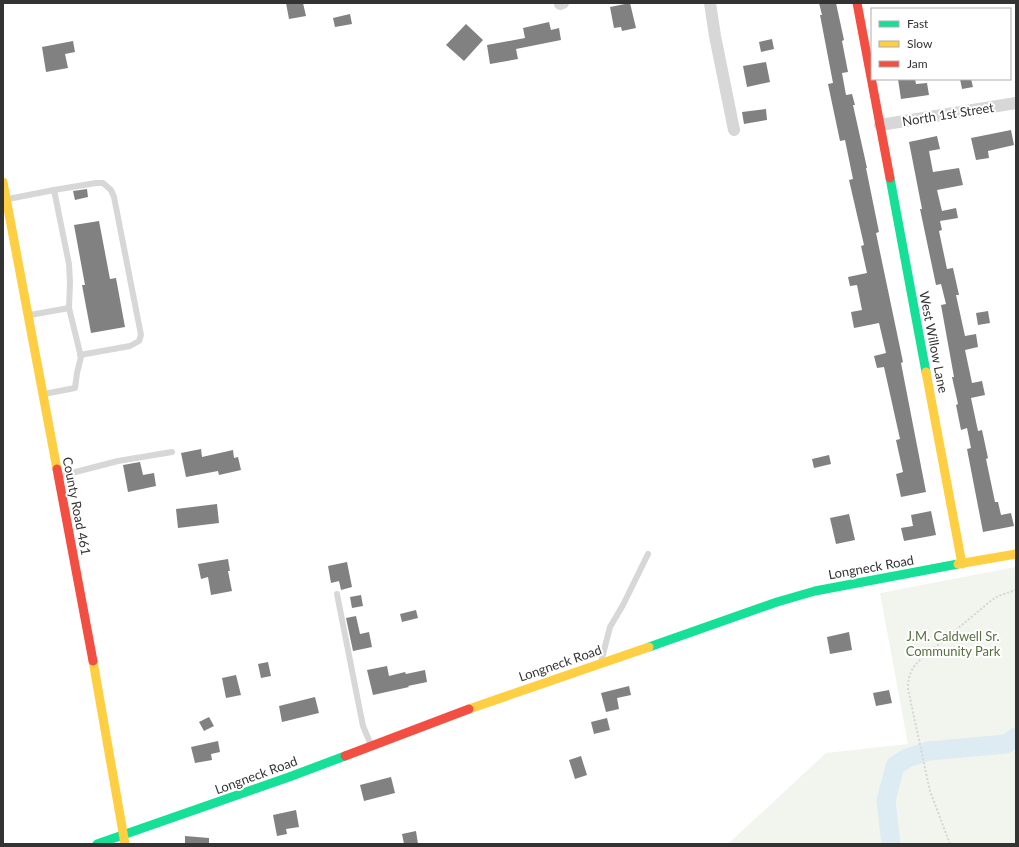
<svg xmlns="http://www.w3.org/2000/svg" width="1019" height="847" font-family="Lato,sans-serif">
	<rect width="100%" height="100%" fill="#fff"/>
	<polygon fill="#f1f5ed" points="1016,567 1016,844 728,844 826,753 908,744 880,593"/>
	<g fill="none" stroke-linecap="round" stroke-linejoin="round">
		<polyline stroke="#ddebf3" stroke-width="19" points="891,844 886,801 895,766 907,758 929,751 1006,744 1016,737"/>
	</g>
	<g fill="#818181">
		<polygon points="286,3 303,3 306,16 289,19"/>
		<polygon points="630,3 636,28 622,31 621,27 614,28 610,7"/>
		<polygon points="819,3 836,3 844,40 842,41 848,72 842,73 846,95 852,94 855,105 853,105 867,168 866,168 879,232 876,233 903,362 901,363 926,492 901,497 896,474 903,472 896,440 900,439 884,367 877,368 874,356 886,353 879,323 854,328 851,312 862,310 857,285 850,286 848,277 867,273 861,246 864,245 849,180 853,179 845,140 840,141 828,84 833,83 820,15 822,15"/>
		<polygon points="350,14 352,24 335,27 333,18"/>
		<polygon points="549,22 551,30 559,28 561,40 516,49 518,59 490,64 487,45 525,38 523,28"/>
		<polygon points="466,24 483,40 464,61 446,45"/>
		<polygon points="772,39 774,49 761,52 759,42"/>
		<polygon points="73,41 75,52 65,54 68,68 46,72 42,47"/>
		<polygon points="766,62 770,82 747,87 743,66"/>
		<polygon points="898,79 915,79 916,84 927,83 929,95 901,99"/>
		<polygon points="960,79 971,79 973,87 962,89"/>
		<polygon points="766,109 767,120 744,124 742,112"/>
		<polygon points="1011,130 1014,145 988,151 989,158 976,160 971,138"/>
		<polygon points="937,136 940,149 929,151 933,172 959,168 963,185 937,190 942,211 956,208 958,218 940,221 942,230 939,231 947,269 953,268 959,295 956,295 965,336 976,334 978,347 965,350 972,383 982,381 985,395 971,398 978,431 982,430 988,458 986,459 995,502 998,502 1001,515 1011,513 1014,526 983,532 967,449 971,448 967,428 961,430 956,405 958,404 952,377 954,377 941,305 946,304 941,284 936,285 920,209 922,209 909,142"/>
		<polygon points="87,189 88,197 75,200 73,191"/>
		<polygon points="99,221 110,279 116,278 125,327 91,333 82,285 85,285 74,225"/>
		<polygon points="988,311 990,323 978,325 976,313"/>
		<polygon points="201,449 202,457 233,450 234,458 238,457 241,470 219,475 218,471 186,477 181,453"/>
		<polygon points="829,455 831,464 814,468 812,459"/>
		<polygon points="140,462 143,475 154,473 156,486 128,492 123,465"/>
		<polygon points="217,504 219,523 178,528 176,509"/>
		<polygon points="931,511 936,535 904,541 901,528 913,526 911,515"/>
		<polygon points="849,514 855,540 836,544 830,518"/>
		<polygon points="228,559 230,571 228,571 232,591 211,595 208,577 201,579 198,564"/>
		<polygon points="347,562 352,587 341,590 339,581 331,583 328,566"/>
		<polygon points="361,595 363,606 352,608 350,597"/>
		<polygon points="416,610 418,618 402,622 400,614"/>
		<polygon points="356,616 360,634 369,632 372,647 353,651 346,618"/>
		<polygon points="849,632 852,650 830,654 827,637"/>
		<polygon points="268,662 271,676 261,678 258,664"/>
		<polygon points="387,666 389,676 405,672 406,674 425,670 427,682 408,686 409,687 373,695 367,670"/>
		<polygon points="236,675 241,695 226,698 222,678"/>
		<polygon points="629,686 631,695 617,698 619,709 606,712 601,693"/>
		<polygon points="889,690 892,703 876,706 873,693"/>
		<polygon points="315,697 319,713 282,722 279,706"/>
		<polygon points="209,717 214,726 204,731 199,722"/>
		<polygon points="607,718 610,730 594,734 591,722"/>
		<polygon points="218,741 220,752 211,754 212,760 195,763 191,747"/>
		<polygon points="581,756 587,775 575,779 569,760"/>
		<polygon points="391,777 395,793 364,801 360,785"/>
		<polygon points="296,810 299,827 286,829 287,834 277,836 273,815"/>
		<polygon points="416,831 418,844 404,844 402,834"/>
		<polygon points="185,836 209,838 209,844 185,844"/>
	</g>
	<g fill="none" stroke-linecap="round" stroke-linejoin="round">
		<path stroke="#d6d6d6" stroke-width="2" stroke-dasharray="2 2" stroke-linecap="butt" d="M950,844L930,791L908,689C908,676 911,668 921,659L992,600L998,596L1016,590"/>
		<g stroke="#d7d7d7" stroke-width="6">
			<polyline points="8,199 54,190"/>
			<polyline points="69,308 70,282 69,264 54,190 96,183 103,183 111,190 114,197 141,335 139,341 130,346 80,355"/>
			<polyline points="30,315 69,308 81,357 77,373 75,388 44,394"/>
			<polyline points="60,476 118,461 172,452"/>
			<polyline points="337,594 359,706 363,726 371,745"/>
			<polyline points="601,662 610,627 623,605 648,554"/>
		</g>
		<g stroke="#d7d7d7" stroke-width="12">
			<polyline points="710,3 715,36 734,130"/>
			<polyline points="560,4 563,3"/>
			<polyline points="880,125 1016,103"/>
		</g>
		<g stroke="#16e098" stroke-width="9">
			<polyline points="890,178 926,372"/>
			<polyline points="649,647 777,602 815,591 958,564"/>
			<polyline points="97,844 289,777 345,756"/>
		</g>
		<g stroke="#ffcf43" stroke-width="9">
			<polyline points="3,182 57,469"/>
			<polyline points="926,372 962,564"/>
			<polyline points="958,564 1016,554"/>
			<polyline points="93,661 125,844"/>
			<polyline points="469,709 649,647"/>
		</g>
		<g stroke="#f24e42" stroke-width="9">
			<polyline points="857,3 890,178"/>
			<polyline points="57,469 93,661"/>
			<polyline points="345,756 469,709"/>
		</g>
	</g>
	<g text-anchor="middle" stroke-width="4" stroke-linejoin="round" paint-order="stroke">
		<g font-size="13" fill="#333" stroke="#fff">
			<text transform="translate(948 114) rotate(-9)" y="5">North 1st Street</text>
			<text transform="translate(934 342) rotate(79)" y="5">West Willow Lane</text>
			<text transform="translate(77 506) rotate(79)" y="5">County Road 461</text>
			<text transform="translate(871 567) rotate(-10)" y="5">Longneck Road</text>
			<text transform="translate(560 663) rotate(-19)" y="5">Longneck Road</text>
			<text transform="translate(256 775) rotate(-20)" y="5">Longneck Road</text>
		</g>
		<g font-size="13" fill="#56703f" stroke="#fff">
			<text x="953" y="641">J.M. Caldwell Sr.<tspan x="953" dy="15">Community Park</tspan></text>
		</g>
	</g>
	<rect width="1019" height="847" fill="none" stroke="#333333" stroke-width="8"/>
	<rect x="871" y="8" width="140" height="72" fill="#ffffff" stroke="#adadad"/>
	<rect x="879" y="21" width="20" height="6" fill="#16e098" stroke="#adadad"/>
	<text x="907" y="28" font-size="12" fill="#333333">Fast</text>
	<rect x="879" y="41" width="20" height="6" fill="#ffcf43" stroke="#adadad"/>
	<text x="907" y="48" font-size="12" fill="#333333">Slow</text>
	<rect x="879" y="61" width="20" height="6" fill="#f24e42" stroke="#adadad"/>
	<text x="907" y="68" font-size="12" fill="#333333">Jam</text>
</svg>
